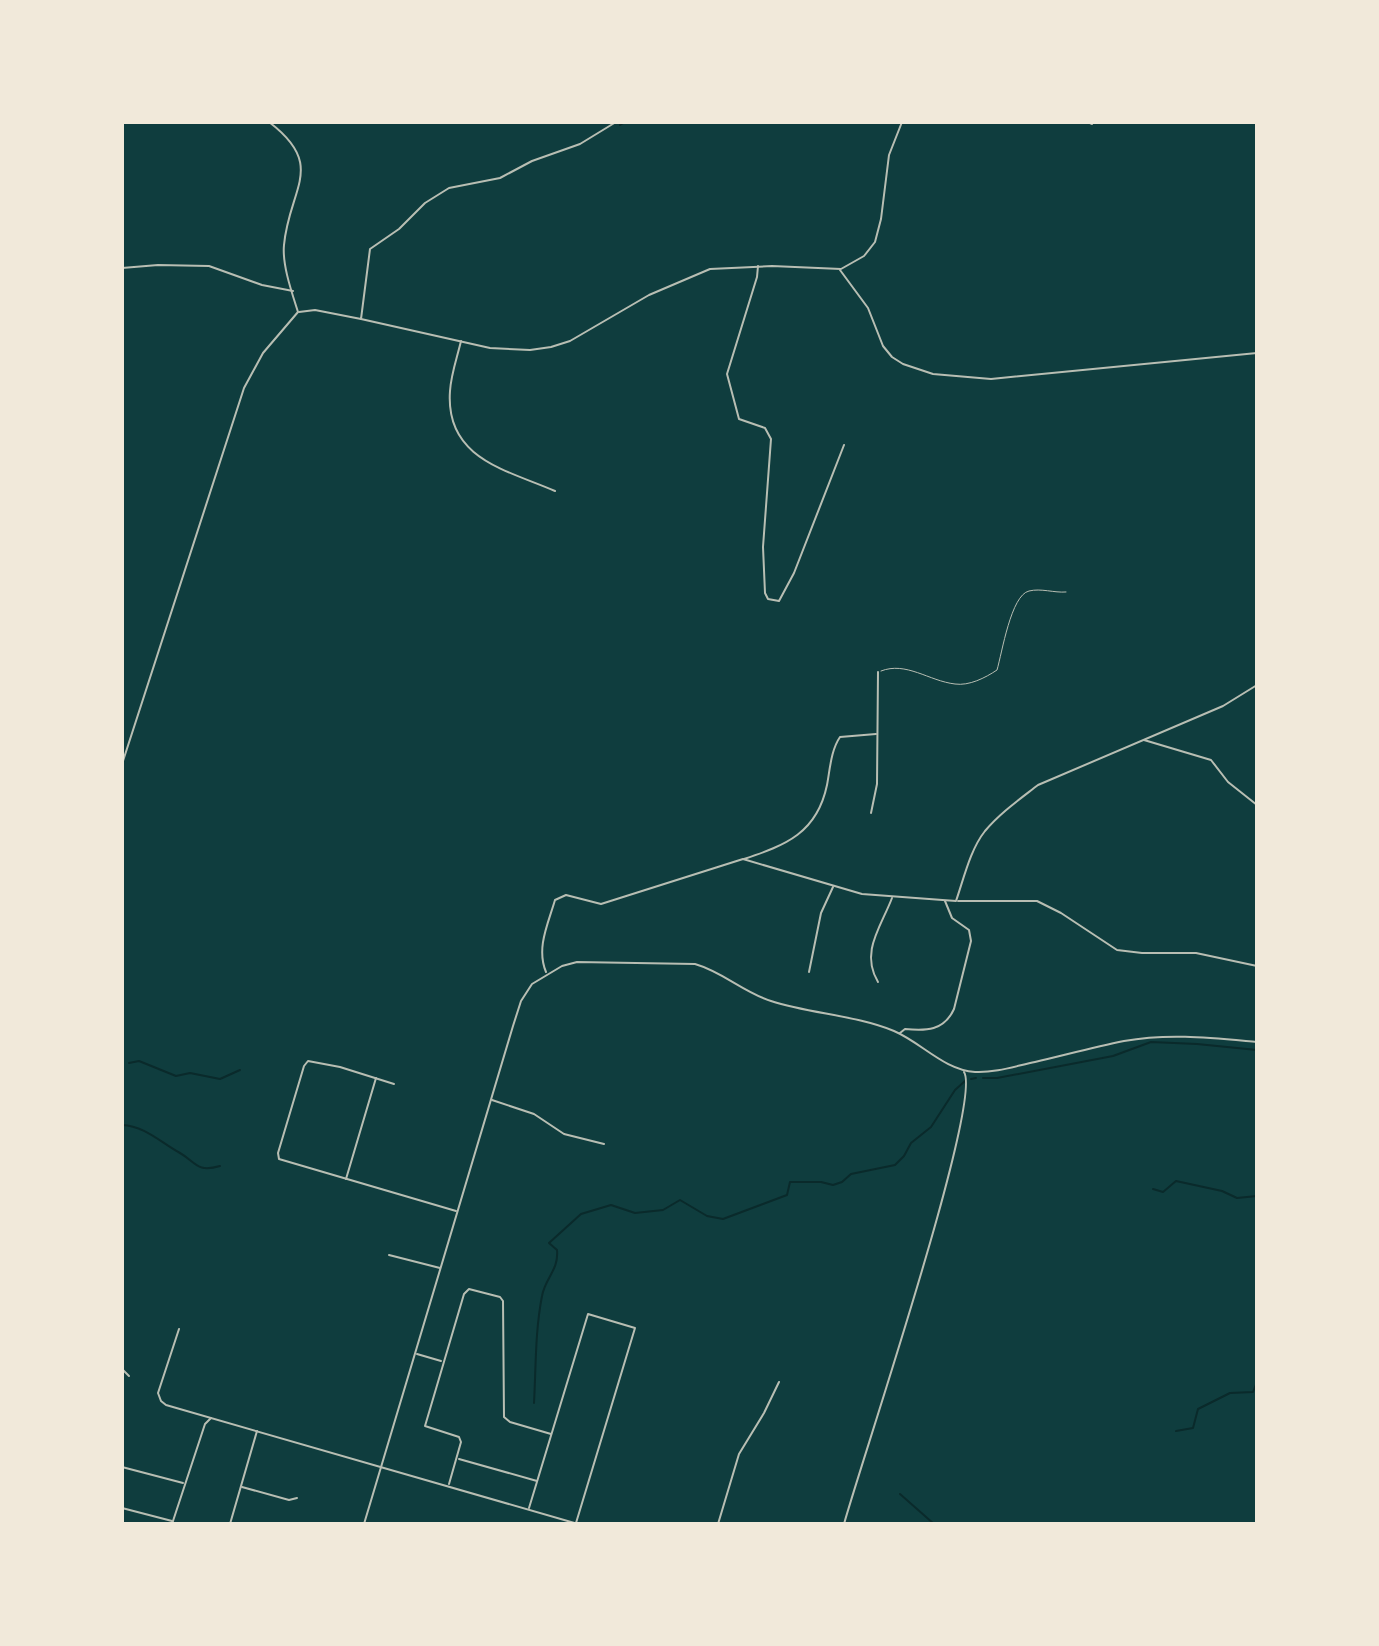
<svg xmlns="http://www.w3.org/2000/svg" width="1379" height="1646" font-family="Montserrat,sans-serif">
	<rect width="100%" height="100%" fill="#0f3d3e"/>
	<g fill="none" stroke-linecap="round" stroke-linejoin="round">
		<g stroke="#0a2a2b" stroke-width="2">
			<polyline points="620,125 625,122"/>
			<polyline points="129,1063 139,1061 176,1076 190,1073 220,1079 240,1070"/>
			<polyline points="983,1078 997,1078 1113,1056 1151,1042 1197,1044 1257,1050"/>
			<polyline points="971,1079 976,1078"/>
			<path d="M122,1125C145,1126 160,1142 180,1153C196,1162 196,1173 220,1166"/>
			<polyline points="1153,1189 1163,1192 1176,1181 1222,1191 1237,1198 1257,1196"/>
			<path d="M534,1403C536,1367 535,1332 542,1296C545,1278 559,1270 557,1250L549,1243L581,1214L611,1205L635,1213L663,1210L680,1200L707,1216L723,1219L787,1195L790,1182H821L833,1185L842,1182L851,1174L895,1165L904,1156L911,1143L931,1127L955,1090L965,1081"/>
			<polyline points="1176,1431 1193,1428 1198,1409 1230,1393 1253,1392 1257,1382"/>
			<polyline points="900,1494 934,1524"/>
		</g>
		<path stroke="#b8beb3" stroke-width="1" d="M881,671C906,661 929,681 955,684C969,686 985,678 997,670C1002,653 1011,595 1029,591C1041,588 1054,593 1066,592"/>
		<g stroke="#b8beb3" stroke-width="2">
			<polyline points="1088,122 1092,124"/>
			<polyline points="758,266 757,277 727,374 739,419 765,428 771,439 763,547 765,593 768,599 779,601 794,573 844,445"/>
			<polyline points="122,268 158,265 209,266 262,285 293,291"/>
			<polyline points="840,270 868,308 883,346 892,357 903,364 933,374 991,379 1257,353"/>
			<polyline points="299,312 315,310 361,319 370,249 399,229 425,203 449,188 500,178 532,161 580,144 616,122"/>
			<path d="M461,341C457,358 451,374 450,391C445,459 507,470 555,491"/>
			<polyline points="1144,740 1211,760 1228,782 1257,805"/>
			<path d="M122,764L244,388L263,353L298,312C292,293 282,265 284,245C289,188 327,166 269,122"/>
			<polyline points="871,813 877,784 878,672"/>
			<path d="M744,859C786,845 817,833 827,785C830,769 831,750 840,737L876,734"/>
			<polyline points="958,901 1037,901 1061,913 1117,950 1142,953 1196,953 1257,966"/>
			<polyline points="809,972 821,913 833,887"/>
			<path d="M878,982C860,952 881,927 892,898"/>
			<path d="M900,1033L905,1029C926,1031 944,1031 954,1009L971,941L969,930L952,918L945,901"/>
			<polyline points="394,1084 340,1067 308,1061 304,1066 278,1153 279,1159 456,1211"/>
			<polyline points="492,1100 534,1114 564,1134 604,1144"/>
			<polyline points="346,1179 376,1078"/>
			<polyline points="389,1255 440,1268"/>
			<polyline points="179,1329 158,1393 161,1401 166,1405 578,1524"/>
			<polyline points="417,1354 441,1361"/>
			<polyline points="122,1369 129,1376"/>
			<polyline points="459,1459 537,1481"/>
			<polyline points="122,1467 183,1483"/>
			<polyline points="449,1484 461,1442 459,1437 425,1426 464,1294 469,1289 500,1297 503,1301 504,1417 510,1422 551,1434"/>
			<polyline points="242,1487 289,1500 297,1498"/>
			<polyline points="122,1508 172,1521"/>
			<polyline points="529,1508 588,1314 635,1328 576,1523"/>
			<polyline points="172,1524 205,1424 211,1418"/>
			<polyline points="230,1524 257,1431"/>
			<polyline points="718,1524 739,1454 764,1413 779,1382"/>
			<path d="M844,1524C860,1465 983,1102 964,1072"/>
		</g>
		<g stroke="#b8beb3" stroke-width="2">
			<polyline points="361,319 490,348 530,350 551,347 570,341 649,295 710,269 772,266 841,269 864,256 875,242 881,219 889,155 902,122"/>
			<path d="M546,972C536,948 548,924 555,900L566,895L601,904L743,859L862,894L956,901C964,878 970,850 985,831C1000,813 1020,799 1038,785L1223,706L1257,685"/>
			<path d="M364,1524L513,1026L521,1001L532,984L562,966L577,962L695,964C723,972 743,992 771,1001C811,1014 855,1015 894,1031C922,1043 944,1070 975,1072C995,1073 1016,1066 1035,1062C1065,1055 1094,1047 1124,1041C1169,1033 1212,1038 1257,1042"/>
		</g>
	</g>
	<rect width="1379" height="1646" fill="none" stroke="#f1e9da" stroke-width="248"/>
</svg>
